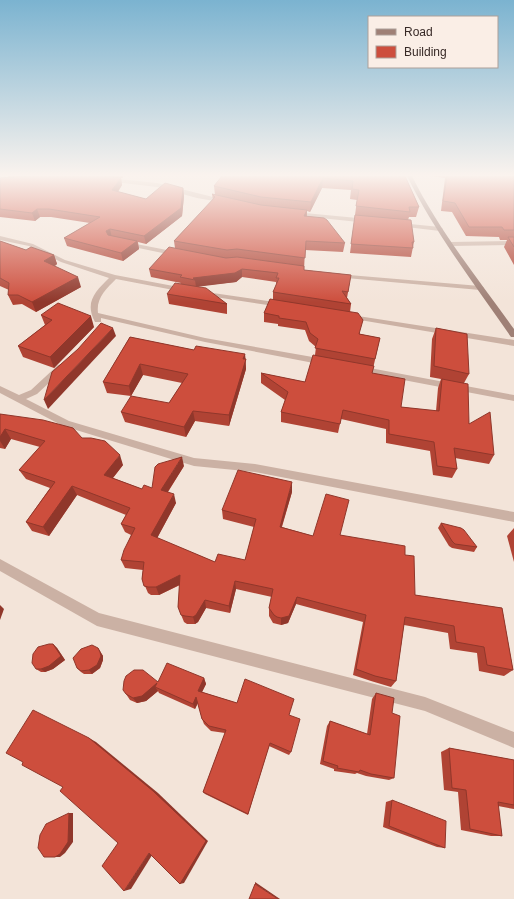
<svg xmlns="http://www.w3.org/2000/svg" width="514" height="899" font-family="Helvetica,sans-serif">
	<rect width="100%" height="100%" fill="#f3e4d9"/>
	<g fill="none" stroke-linecap="round" stroke-linejoin="round">
		<g fill="#cbb1a4" fill-rule="evenodd">
			<polygon points="108,178 157,183 229,201 226,203 197,198 157,187 106,181 105,180"/>
			<polygon points="294,212 368,219 371,221 368,223 292,215 292,213"/>
			<polygon points="400,223 440,227 443,229 440,231 398,226 398,224"/>
			<path d="M0,236L33,244L65,260L115,275L184,288L188,290L184,292L116,279C106,289 96,298 98,313L205,338L324,359L328,362L324,365L205,342L101,318V322H95C84,302 96,291 109,278L61,262L29,246L0,240Z"/>
			<polygon points="514,241 514,245 451,246 448,244 451,242"/>
			<polygon points="126,242 177,252 180,254 177,256 124,245 124,243"/>
			<polygon points="337,274 480,286 484,288 480,290 335,277 335,275"/>
			<polygon points="199,291 281,303 285,305 281,307 202,295 199,295"/>
			<polygon points="345,314 514,340 514,346 348,318 345,318"/>
			<polygon points="61,364 64,365 65,367 64,369 37,394 26,399 69,421 194,458 255,464 514,512 514,522 255,472 194,466 63,426 0,393 0,386 19,395 31,390 58,365"/>
			<polygon points="359,366 514,395 514,401 356,371 355,369 356,367"/>
			<polygon points="0,559 99,613 425,697 514,732 514,748 425,711 97,626 0,571"/>
		</g>
		<path fill="#9f8076" fill-rule="evenodd" d="M407,176H412C439,231 479,280 514,329V337H511C475,285 435,233 407,176Z"/>
	</g>
	<g fill="#b04334">
		<polygon points="8,176 123,176 123,178 121,178 122,185 118,192 146,199 183,188 184,196 182,216 146,244 138,242 139,249 123,261 67,246 64,238 90,223 51,217 40,217 35,221 0,217 0,178 8,177"/>
		<polygon points="222,176 405,176 419,207 416,217 409,217 408,220 414,242 411,257 350,253 357,200 350,199 351,190 322,188 310,212 307,211 307,216 345,243 343,252 305,250 304,270 351,275 347,298 351,304 350,312 360,334 380,338 372,373 401,407 436,411 438,388 441,379 430,377 432,339 436,328 469,374 464,383 469,424 494,455 489,464 455,458 457,469 452,478 433,475 430,451 386,443 386,429 341,419 338,433 281,422 281,412 285,400 261,383 261,373 305,382 315,355 316,347 309,341 305,330 278,326 278,324 264,322 264,313 273,300 273,292 276,285 276,282 242,277 236,282 198,286 227,304 227,314 169,304 167,294 181,283 151,277 149,269 175,248 174,241 213,200 212,194 215,195 214,186"/>
		<polygon points="431,176 514,176 514,265 504,247 507,240 500,240 499,237 466,236 452,212 441,211 445,178"/>
		<polygon points="0,241 26,250 54,255 57,264 55,266 81,287 36,312 22,304 13,305 8,295 9,290 0,286"/>
		<polygon points="41,315 94,327 54,368 23,357 18,346 45,325"/>
		<polygon points="130,337 194,350 245,354 246,369 229,426 195,421 186,437 125,422 121,412 169,403 182,383 143,375 131,396 107,393 103,382"/>
		<polygon points="0,414 82,438 123,465 113,478 142,489 152,488 184,466 168,492 176,503 157,538 215,562 245,560 254,527 223,519 222,510 292,492 282,527 313,536 340,535 405,555 415,595 502,608 513,670 504,676 479,671 477,653 450,649 448,633 404,625 396,681 391,687 371,681 353,675 363,622 296,604 288,623 281,625 273,623 269,616 269,608 272,597 236,589 230,613 206,608 198,622 195,624 187,624 184,622 178,607 180,585 159,595 151,595 148,593 142,579 143,570 125,568 121,560 131,535 125,532 121,524 126,515 77,495 49,536 32,531 26,522 50,488 26,479 19,470 40,447 11,439 5,449 0,448"/>
		<polygon points="441,523 477,547 474,552 452,548 449,546 438,528"/>
		<polygon points="514,528 514,562 507,536"/>
		<polygon points="53,644 57,648 65,660 53,669 45,672 41,672 36,669"/>
		<polygon points="98,648 103,656 103,660 100,668 92,674 84,674 81,672 77,668"/>
		<polygon points="204,678 206,684 202,692 237,703 289,715 291,752 289,755 269,746 248,815 205,794 203,792 225,733 211,731 204,724 202,719 198,703 195,709 159,693 158,691 146,701 137,703 130,700 126,694 158,682"/>
		<polygon points="376,693 392,713 394,778 389,780 366,776 357,773 355,774 334,771 334,769 320,764 327,726 330,721 367,734 372,699"/>
		<polygon points="449,748 514,760 514,809 498,806 502,836 491,836 461,830 458,792 444,790 441,752"/>
		<polygon points="392,800 445,848 437,847 383,827 386,802"/>
	</g>
	<g fill="#90372b">
		<polygon points="121,178 122,185 113,198 112,190"/>
		<polygon points="323,178 322,188 310,212 311,202"/>
		<polygon points="183,188 184,196 182,216 146,244 144,236"/>
		<polygon points="37,209 40,217 35,221 32,213"/>
		<polygon points="307,210 306,218 304,216"/>
		<polygon points="110,229 112,238 108,240 106,231"/>
		<polygon points="137,241 139,249 123,261 121,253"/>
		<polygon points="54,255 57,264 48,270 44,261"/>
		<polygon points="242,269 242,277 236,282 196,287 195,280 193,278"/>
		<polygon points="78,277 81,287 36,312 32,302"/>
		<polygon points="91,316 94,327 54,368 50,357"/>
		<polygon points="113,328 116,336 48,409 44,400"/>
		<polygon points="245,354 246,369 229,426 229,415 243,359"/>
		<polygon points="140,364 143,375 131,396 129,386"/>
		<polygon points="193,411 195,421 186,437 184,427"/>
		<polygon points="5,429 11,439 5,449 0,441 0,437"/>
		<polygon points="120,455 123,465 108,484 104,475"/>
		<polygon points="182,457 184,466 163,499 161,490"/>
		<polygon points="292,482 292,492 279,535 280,527"/>
		<polygon points="72,486 77,495 49,536 43,527"/>
		<polygon points="174,494 176,503 154,544 151,535"/>
		<polygon points="180,575 183,583 159,595 156,587"/>
		<polygon points="235,581 236,589 230,613 229,606"/>
		<polygon points="297,597 296,604 288,623 281,625 281,618"/>
		<polygon points="205,600 206,608 198,622 195,624 193,617"/>
		<polygon points="0,605 4,609 0,620"/>
		<polygon points="53,644 57,648 65,660 53,669 45,672 41,669"/>
		<polygon points="98,648 103,656 103,660 100,668 92,674 89,670"/>
		<polygon points="204,678 206,684 200,696 198,691"/>
		<polygon points="157,683 155,687 158,691 146,701 137,703 133,698"/>
		<polygon points="196,697 198,702 195,709 193,704"/>
		<polygon points="89,738 96,742 158,793 208,841 184,883 180,884"/>
		<polygon points="69,813 73,813 73,842 65,853 60,857 55,857"/>
		<polygon points="154,852 131,889 124,891 149,853"/>
		<polygon points="255,882 280,899 278,899 255,884"/>
	</g>
	<g fill="#cd4e3d" stroke="#90372b">
		<polygon points="31,176 106,176 121,178 112,190 146,199 165,183 183,188 181,208 144,236 110,229 106,231 108,235 137,241 121,253 64,238 100,217 49,209 37,209 32,213 0,209 0,178"/>
		<polygon points="222,176 405,176 419,207 409,207 410,212 356,206 359,190 352,189 353,181 323,178 311,202 261,197 214,186"/>
		<polygon points="447,176 514,176 514,230 504,230 502,227 469,227 455,203 443,201"/>
		<polygon points="212,194 261,205 307,210 304,216 324,218 327,220 345,243 306,241 305,258 237,249 227,250 174,241 215,197"/>
		<polygon points="355,215 411,220 414,242 412,242 413,248 351,244"/>
		<polygon points="508,237 514,237 514,247"/>
		<polygon points="0,241 26,250 31,247 54,255 44,261 78,277 32,302 18,295 8,295 9,283 0,278"/>
		<polygon points="169,247 226,258 237,257 304,266 304,270 351,275 348,292 342,291 351,304 273,292 279,278 276,278 278,273 242,269 235,273 193,278 195,280 180,277 182,275 149,269"/>
		<polygon points="175,283 206,288 227,304 167,294"/>
		<polygon points="270,299 358,313 363,320 359,334 380,338 375,359 315,348 318,339 310,333 306,322 279,318 279,316 264,313"/>
		<polygon points="58,303 91,316 50,357 18,346 52,320 41,315"/>
		<polygon points="101,323 113,328 44,400 52,372 78,349"/>
		<polygon points="436,328 467,334 469,374 434,366"/>
		<polygon points="130,337 194,350 196,346 245,354 243,359 246,359 229,415 193,411 184,427 121,412 131,396 169,403 188,374 140,364 129,386 103,382"/>
		<polygon points="313,355 374,366 372,373 405,379 401,407 439,411 442,379 468,384 469,424 490,412 494,455 454,448 457,469 437,466 434,442 389,434 389,420 343,410 340,424 281,412 288,392 261,373 305,382"/>
		<polygon points="0,414 43,420 73,428 82,438 91,438 105,441 120,455 104,475 142,489 144,485 152,488 155,467 158,464 182,457 161,490 174,494 151,535 215,562 218,554 245,560 256,519 222,510 238,470 292,482 280,527 313,536 326,494 349,500 340,535 405,546 405,555 414,556 415,595 502,608 513,670 487,665 484,647 456,642 454,626 405,617 396,681 375,676 356,669 366,615 297,597 289,616 281,618 277,617 274,615 269,608 273,589 235,581 229,606 205,600 196,615 193,617 185,616 181,615 178,607 180,575 156,587 148,587 144,586 142,579 144,562 121,560 124,550 135,528 121,524 130,508 72,486 43,527 26,522 55,482 19,470 45,441 5,429 0,437"/>
		<polygon points="441,523 461,528 464,530 477,547 455,544 452,541"/>
		<polygon points="49,644 53,644 61,656 49,666 41,669 36,669 32,663 33,654 38,647"/>
		<polygon points="92,645 98,648 100,652 101,656 97,665 89,670 81,671 77,668 73,658 81,649"/>
		<polygon points="167,663 204,678 198,691 237,703 245,679 294,699 289,715 300,719 291,752 270,743 248,814 203,792 226,730 209,726 202,719 196,697 193,704 155,687 157,683 142,696 133,698 126,694 123,690 124,681 126,676 134,670 143,670 158,682"/>
		<polygon points="376,693 394,698 392,713 400,716 394,778 371,774 360,770 359,772 337,768 338,766 323,761 330,721 370,735"/>
		<polygon points="33,710 89,738 153,791 206,841 180,884 149,853 124,891 102,866 118,843 60,791 63,787 22,765 23,762 6,753"/>
		<polygon points="449,748 514,760 514,805 498,802 502,836 470,829 466,790 452,788"/>
		<polygon points="392,800 446,821 445,848 389,826"/>
		<polygon points="69,813 68,842 60,854 55,857 44,857 38,848 40,835 46,824"/>
		<polygon points="255,884 278,899 249,899"/>
	</g>
	<linearGradient id="sky" x2="0" y2="1"><stop stop-color="#7bb3d0"/><stop offset="0.58" stop-color="#faf3ee"/><stop offset="1" stop-color="#faf3ee" stop-opacity="0"/></linearGradient>
	<rect width="514" height="302" fill="url(#sky)"/>
	<rect x="368" y="16" width="130" height="52" fill="#faeee6" stroke="#ac9f99"/>
	<rect x="376" y="29" width="20" height="6" fill="#9f8076" stroke="#ac9f99"/>
	<text x="404" y="36" font-size="12" fill="#372926">Road</text>
	<rect x="376" y="46" width="20" height="12" fill="#cd4e3d" stroke="#ac9f99"/>
	<text x="404" y="56" font-size="12" fill="#372926">Building</text>
</svg>
